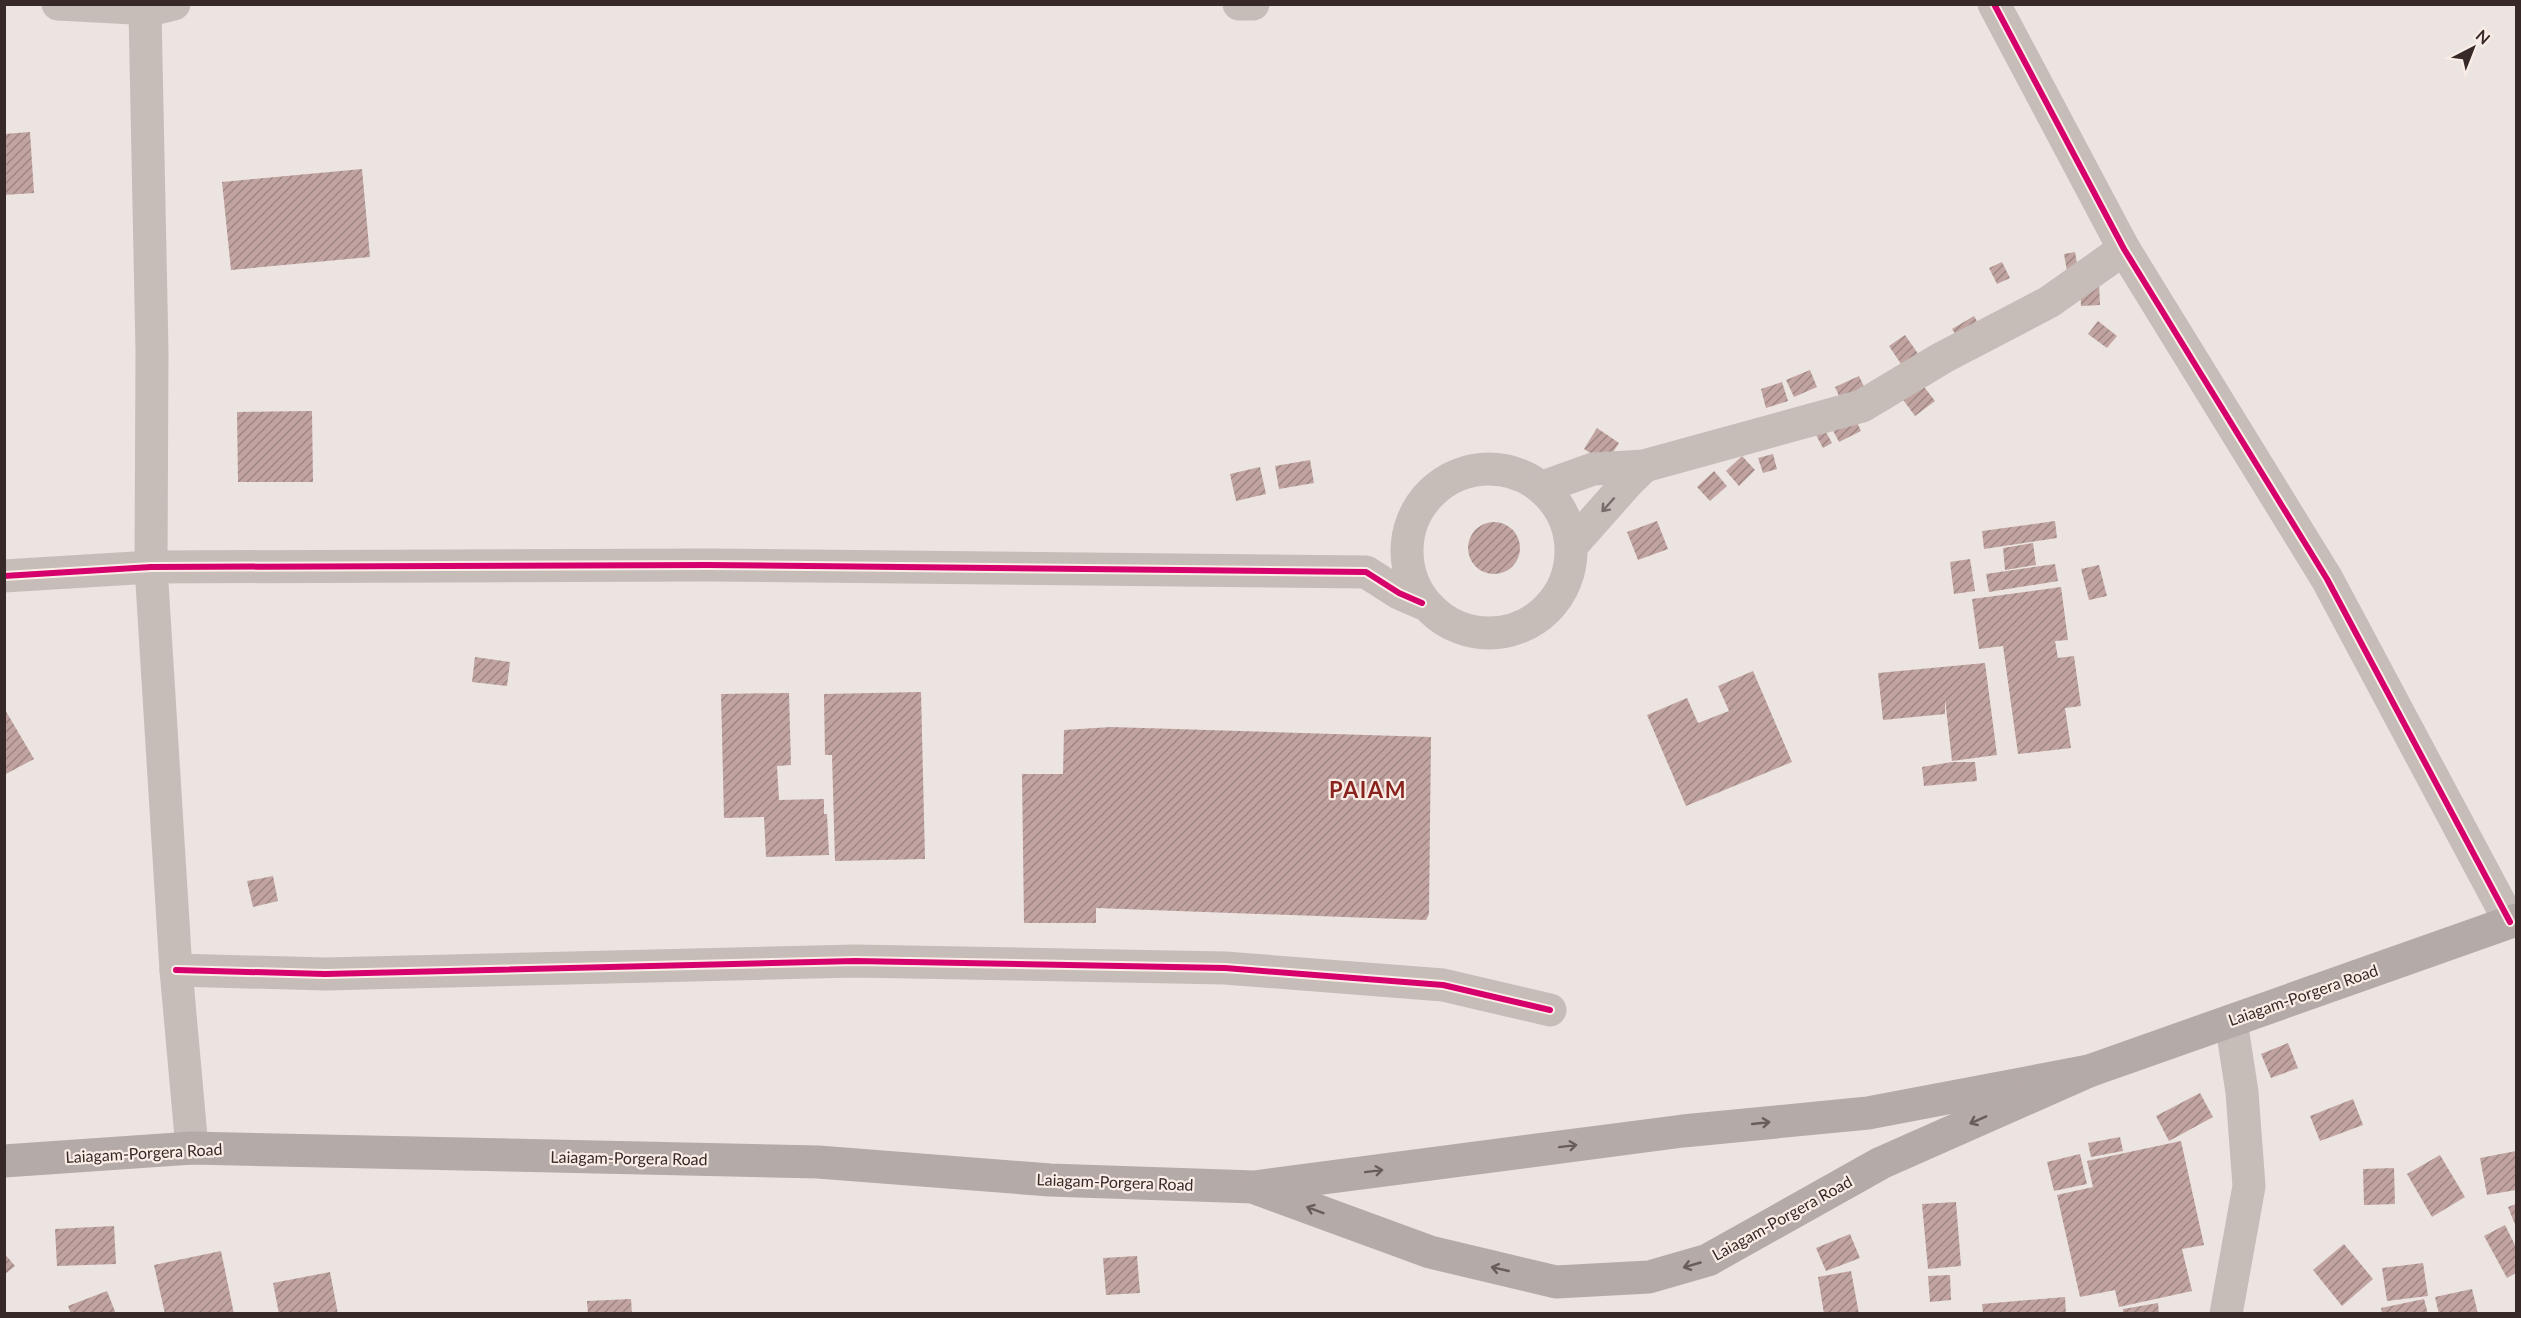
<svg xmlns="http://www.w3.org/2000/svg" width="2521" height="1318" font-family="Lato,sans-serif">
	<defs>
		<pattern id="building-hatch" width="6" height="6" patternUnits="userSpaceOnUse" patternTransform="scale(1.5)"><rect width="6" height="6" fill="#c1a4a1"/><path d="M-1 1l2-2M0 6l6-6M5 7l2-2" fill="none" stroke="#9e8683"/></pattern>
	</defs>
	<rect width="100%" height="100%" fill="#ece4e0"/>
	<g fill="url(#building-hatch)">
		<polygon points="30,132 34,193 4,195 4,134"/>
		<polygon points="362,169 370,257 231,270 222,182"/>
		<polygon points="2075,252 2078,269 2067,271 2064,254"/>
		<polygon points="2002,262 2010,278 1997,284 1989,268"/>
		<polygon points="2099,283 2100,305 2081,306 2080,284"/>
		<polygon points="1974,316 1979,325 1958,338 1952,329"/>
		<polygon points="2098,321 2117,336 2107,348 2088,334"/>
		<polygon points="1905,335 1919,355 1903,367 1889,346"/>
		<polygon points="1810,370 1817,387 1794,397 1786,380"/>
		<polygon points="1859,376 1868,395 1844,407 1835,387"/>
		<polygon points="1918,379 1935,401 1915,416 1898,393"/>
		<polygon points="1782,382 1788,401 1766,408 1761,389"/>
		<polygon points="312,411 313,482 238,482 237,412"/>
		<polygon points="1853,414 1861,431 1839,442 1830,425"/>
		<polygon points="1597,428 1619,443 1606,463 1584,449"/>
		<polygon points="1825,430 1832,443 1823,448 1816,435"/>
		<polygon points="1773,454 1777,469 1763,473 1758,458"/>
		<polygon points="1742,456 1755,470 1739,486 1726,471"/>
		<polygon points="1310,460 1314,483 1279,489 1275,466"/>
		<polygon points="1260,467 1266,494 1236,501 1230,474"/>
		<polygon points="1714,471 1727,486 1710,501 1697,487"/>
		<polygon points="1657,521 1668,549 1638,560 1627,532"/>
		<polygon points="2055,521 2057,538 1984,549 1982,531"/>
		<circle cx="1494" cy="548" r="26"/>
		<polygon points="2033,543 2036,565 2005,570 2003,548"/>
		<polygon points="1970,559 1975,591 1954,594 1950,562"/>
		<polygon points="2055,564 2058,581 1989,592 1986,574"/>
		<polygon points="2099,565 2107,596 2089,600 2081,569"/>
		<polygon points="2061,587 2068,640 2055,641 2058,658 2074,656 2081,706 2065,708 2071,748 2018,754 2003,646 1979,649 1972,599"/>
		<polygon points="475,657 510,662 507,686 472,682"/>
		<polygon points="1985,663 1997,755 1952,761 1945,699 1945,714 1883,720 1878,673"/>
		<polygon points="1753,671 1792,762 1686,806 1647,715 1687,698 1698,723 1729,711 1718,686"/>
		<polygon points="921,692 925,859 835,861 832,755 825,755 824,694"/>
		<polygon points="789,693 791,765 777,766 779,800 824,799 824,814 827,814 829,855 766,857 764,817 724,818 721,694"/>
		<polygon points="4,708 34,759 4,775"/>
		<polygon points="1111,727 1431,737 1429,914 1426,920 1096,908 1096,923 1024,923 1022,774 1063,774 1064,730"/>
		<polygon points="1952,762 1975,762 1977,781 1924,786 1922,767"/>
		<polygon points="273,876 278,901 253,907 247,881"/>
		<polygon points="2288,1043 2298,1068 2271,1078 2261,1054"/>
		<polygon points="2200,1093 2213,1117 2169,1141 2156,1116"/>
		<polygon points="2353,1099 2363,1125 2320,1141 2310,1116"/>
		<polygon points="2120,1137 2123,1151 2091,1157 2088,1143"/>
		<polygon points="2181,1141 2204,1245 2182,1249 2192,1291 2119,1307 2115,1290 2080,1297 2057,1195 2093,1187 2087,1161"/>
		<polygon points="2516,1151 2516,1190 2487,1195 2480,1158"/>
		<polygon points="2080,1154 2087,1184 2054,1191 2047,1162"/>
		<polygon points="2440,1155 2465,1197 2432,1217 2407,1174"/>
		<polygon points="2394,1168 2395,1204 2364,1205 2363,1169"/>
		<polygon points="1956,1202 1961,1266 1928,1269 1922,1204"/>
		<polygon points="2516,1204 2516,1227 2508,1207"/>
		<polygon points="2505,1225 2516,1247 2516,1273 2507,1278 2484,1236"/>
		<polygon points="114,1226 116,1264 57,1266 55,1229"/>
		<polygon points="1850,1234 1860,1258 1826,1271 1816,1248"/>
		<polygon points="2344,1244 2373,1279 2342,1306 2313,1270"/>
		<polygon points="221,1251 234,1314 165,1314 154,1265"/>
		<polygon points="4,1253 15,1266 4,1275"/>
		<polygon points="1137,1256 1140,1293 1106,1295 1103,1258"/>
		<polygon points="2423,1263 2428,1296 2387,1301 2382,1268"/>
		<polygon points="1851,1271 1859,1314 1824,1314 1818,1277"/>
		<polygon points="330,1272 338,1314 279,1314 273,1283"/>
		<polygon points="1950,1275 1951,1300 1930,1302 1928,1276"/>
		<polygon points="2472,1289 2478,1314 2439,1314 2435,1297"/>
		<polygon points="107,1291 116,1314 71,1314 68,1306"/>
		<polygon points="2065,1297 2066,1314 1983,1314 1982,1304"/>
		<polygon points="631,1299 632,1314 588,1314 587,1301"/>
		<polygon points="2424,1299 2428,1314 2382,1314 2381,1308"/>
		<polygon points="2158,1303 2159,1314 2123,1314 2123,1309"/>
	</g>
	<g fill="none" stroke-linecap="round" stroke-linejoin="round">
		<g stroke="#c6bdb9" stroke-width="33">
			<polyline points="58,4 133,8 145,11 174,4"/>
			<polyline points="1239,4 1253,4"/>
			<polyline points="1994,4 2124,249 2327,579 2510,922"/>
			<polyline points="145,11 152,351 151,567 176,970 192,1148"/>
			<circle cx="1489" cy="551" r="82"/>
			<polyline points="1543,487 1593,469 1644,466 1862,406 1942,358 2049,302 2124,249"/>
			<polyline points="1573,544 1628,482 1644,466"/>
			<polyline points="4,576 151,567 708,565 1366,572 1399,593 1422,603"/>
			<polyline points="176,970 325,974 855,961 1225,968 1443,985 1550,1010"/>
			<polyline points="2226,1314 2249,1186 2242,1092 2231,1021"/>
		</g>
		<g stroke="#b4aaa8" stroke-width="33">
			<polyline points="4,1161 192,1148 818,1162 1050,1180 1254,1187 1683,1131 1868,1113 2089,1071"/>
			<polyline points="1258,1189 1430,1252 1556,1282 1649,1277 1708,1260 1881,1163 2089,1071 2516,920"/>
		</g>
		<g stroke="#faede6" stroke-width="10">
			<g id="cycleway">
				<polyline points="1994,4 2124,249 2327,579 2510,922"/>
				<polyline points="4,576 151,567 708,565 1366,572 1399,593 1422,603"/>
				<polyline points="176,970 325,974 855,961 1225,968 1443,985 1550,1010"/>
			</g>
		</g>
		<use href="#cycleway" stroke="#d6006c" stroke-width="6"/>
	</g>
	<defs><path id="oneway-shaft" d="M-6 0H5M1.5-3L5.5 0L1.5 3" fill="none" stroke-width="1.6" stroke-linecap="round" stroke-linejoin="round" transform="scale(1.5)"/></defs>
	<use stroke="#776c69" href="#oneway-shaft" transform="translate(1608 505) rotate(132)"/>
	<g stroke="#685d5b">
		<use href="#oneway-shaft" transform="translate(1978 1120) rotate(156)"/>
		<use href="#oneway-shaft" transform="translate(1761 1123) rotate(-6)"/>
		<use href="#oneway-shaft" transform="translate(1568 1146) rotate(-7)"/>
		<use href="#oneway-shaft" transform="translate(1374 1171) rotate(-7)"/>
		<use href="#oneway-shaft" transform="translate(1315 1210) rotate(-159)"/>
		<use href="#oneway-shaft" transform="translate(1692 1265) rotate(164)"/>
		<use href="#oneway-shaft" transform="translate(1500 1269) rotate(-167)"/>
	</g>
	<g text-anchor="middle" stroke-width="4.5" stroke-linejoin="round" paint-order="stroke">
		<g font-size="16" fill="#362927" stroke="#faede6">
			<text transform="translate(2303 995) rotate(-19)" y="6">Laiagam-Porgera Road</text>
			<text transform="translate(144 1153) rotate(-3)" y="6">Laiagam-Porgera Road</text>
			<text transform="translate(629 1158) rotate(1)" y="6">Laiagam-Porgera Road</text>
			<text transform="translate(1115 1182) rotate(2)" y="6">Laiagam-Porgera Road</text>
			<text transform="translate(1782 1218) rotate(-29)" y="6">Laiagam-Porgera Road</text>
		</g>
		<g font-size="22" font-weight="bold" letter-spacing="1.5" fill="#88231e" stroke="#faede6">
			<text x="1368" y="798">PAIAM</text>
		</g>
	</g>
	<rect width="2521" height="1318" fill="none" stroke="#362927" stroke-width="12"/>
	<g transform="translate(2473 48) rotate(42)" stroke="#faede6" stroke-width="4.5" paint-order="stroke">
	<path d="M0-4.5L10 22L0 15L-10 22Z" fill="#362927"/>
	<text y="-9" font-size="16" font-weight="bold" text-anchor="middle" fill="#362927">N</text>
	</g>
</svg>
